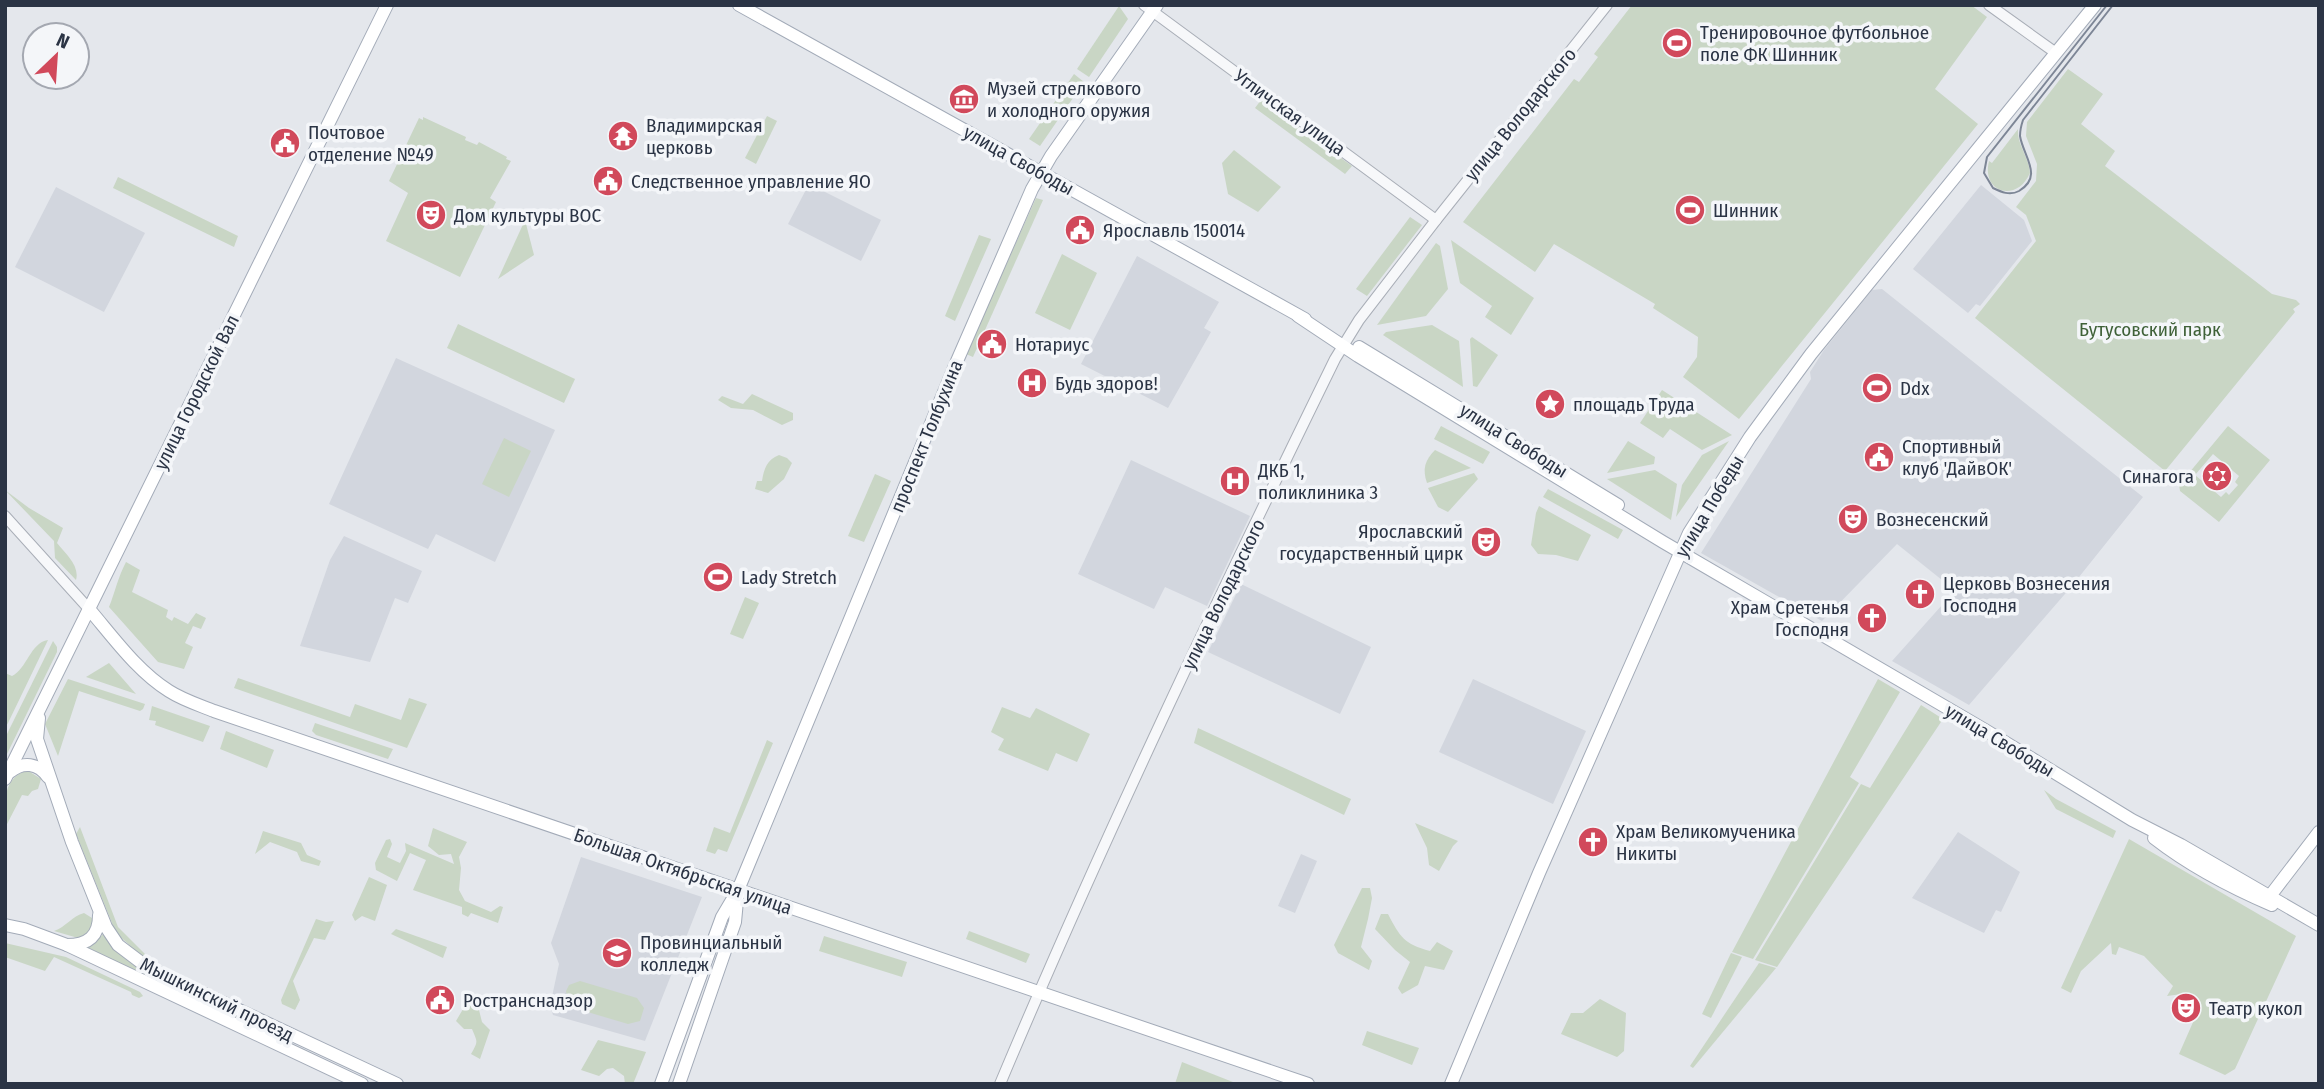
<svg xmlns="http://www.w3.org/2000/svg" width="2324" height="1089" font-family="'Fira Sans Condensed',sans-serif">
	<rect width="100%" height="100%" fill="#e4e7ec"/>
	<g fill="#d2d6de">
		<polygon points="809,184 881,220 861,261 788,224"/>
		<polygon points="1981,185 2024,220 2032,241 1980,306 1976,304 1968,313 1913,269"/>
		<polygon points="56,187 145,233 104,312 15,267"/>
		<polygon points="1137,256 1219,302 1204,328 1211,332 1168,408 1081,364"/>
		<polygon points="1882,289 2143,497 2071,587 1969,705 1892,661 1951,595 1942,580 1897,544 1822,621 1701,553 1811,379 1810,372 1824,350 1872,290"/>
		<polygon points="396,358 555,430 495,562 436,534 428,549 329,504"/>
		<polygon points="1131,460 1250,516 1207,606 1165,587 1154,609 1078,574"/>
		<polygon points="344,536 422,571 408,603 395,598 370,662 300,646 330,560"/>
		<polygon points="1241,584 1371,647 1340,714 1208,652"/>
		<polygon points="1473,679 1586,731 1553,804 1439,752"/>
		<polygon points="1958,832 2020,872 2001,912 1996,910 1984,933 1912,898"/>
		<polygon points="1301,854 1317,861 1295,913 1278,906"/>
		<polygon points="581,857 702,897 645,1041 553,1015 550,1006 559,964 551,943"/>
	</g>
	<g fill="#c9d6c5" fill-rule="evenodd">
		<polygon points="1632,5 1971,5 1987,17 1935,89 1978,124 1739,419 1683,377 1697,357 1698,337 1653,308 1655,304 1554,244 1535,272 1463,222 1574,79 1579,82 1598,57 1594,54"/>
		<polygon points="1119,6 1128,19 1089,77 1077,69"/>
		<polygon points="2068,69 2103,94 2081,124 2115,151 2105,166 2272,294 2296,300 2300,304 2293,309 2295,312 2165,471 1975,318 2036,241 2026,215 2016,207 2036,181 2037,164 2026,136 2027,122"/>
		<polygon points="1074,74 1084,82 1040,146 1029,139"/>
		<polygon points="1261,100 1352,166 1345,174 1255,108"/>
		<polygon points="767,116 777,121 756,164 745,158"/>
		<polygon points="423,117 466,137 465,140 477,145 479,142 507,157 506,159 511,161 490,198 496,202 460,277 386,241 408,193 389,181 419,118 423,120"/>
		<path d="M2018,129C2017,145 2029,157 2030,173C2017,203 1981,193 1989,161L1992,163Z"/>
		<polygon points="1234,150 1281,187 1258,212 1228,194 1222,163"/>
		<polygon points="118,177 238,236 234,247 113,188"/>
		<polygon points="1036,198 1043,200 973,357 966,354"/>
		<polygon points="1410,217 1422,225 1367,296 1356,289"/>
		<polygon points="525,220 534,255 498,279"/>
		<polygon points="979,235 991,239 955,321 945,316"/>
		<polygon points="1451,240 1534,298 1511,335 1485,317 1492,306 1460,283"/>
		<polygon points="1436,243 1440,246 1448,289 1426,316 1377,325"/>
		<polygon points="1062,254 1097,273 1070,330 1035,313"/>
		<polygon points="458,324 575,379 564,403 447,348"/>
		<polygon points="1432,325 1459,341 1463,387 1383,335 1386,332"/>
		<polygon points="1472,337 1498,355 1477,387 1473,386 1470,339"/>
		<polygon points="1662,390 1732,435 1702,450 1670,429 1663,438 1640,423"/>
		<polygon points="752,394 793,413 793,420 782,425 753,410 731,408 718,400 722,396 743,404"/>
		<polygon points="1441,426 1490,452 1483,464 1434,439"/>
		<path d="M2228,426L2270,460L2219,522L2180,491L2179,485ZM2213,454L2239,476L2235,482L2238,485L2229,495L2226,492L2221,497L2195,475Z"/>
		<polygon points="504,438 531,451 509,497 482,484"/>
		<polygon points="1628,441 1655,457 1654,464 1607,473"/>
		<polygon points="1729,441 1676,517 1682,485 1702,455"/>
		<path d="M1435,450L1471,468L1427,483C1422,469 1425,460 1435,450Z"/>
		<path d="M779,455L787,458L792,463L784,479L768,493L755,489L757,481H762C764,468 767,460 779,455Z"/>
		<polygon points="1655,470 1677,484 1671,520 1607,479"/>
		<polygon points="1474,473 1478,479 1448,512 1438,507 1428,488"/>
		<polygon points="875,474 891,481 864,542 848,536"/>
		<polygon points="1548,489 1623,530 1618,539 1543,497"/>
		<path d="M5,490L29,508L63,528L57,543C66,554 80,566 76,580L55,558L54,541Z"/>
		<polygon points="1539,506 1591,535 1578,561 1556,555 1538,554 1531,545 1536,513"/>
		<path d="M126,562L140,570L132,592L168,610L166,617L172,621L174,617L188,624L196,613L206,618L201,629L193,626L185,643L193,647L184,669L158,662L109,607C115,592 118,577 126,562Z"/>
		<polygon points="745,597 759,603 743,639 730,634"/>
		<path d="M48,640L8,723L5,728V673L12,676C27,669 30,643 48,640Z"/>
		<polygon points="53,641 57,647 57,652 5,758 5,738"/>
		<polygon points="109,663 136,694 86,677"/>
		<polygon points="238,678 350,717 355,704 401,720 409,698 427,704 407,748 234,688"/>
		<polygon points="68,679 145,704 143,709 140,711 79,691 58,756 45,724"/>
		<polygon points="1878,679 1900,692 1850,777 1859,783 1753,959 1732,952"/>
		<polygon points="1921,705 1943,719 1777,967 1755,960 1861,784 1870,788"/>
		<polygon points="152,706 210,726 203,742 155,725 156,721 149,720"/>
		<polygon points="1002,707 1030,718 1036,708 1090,734 1077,762 1056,753 1048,771 998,750 1004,739 991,732"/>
		<polygon points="315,723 393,749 388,759 316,735 312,731"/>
		<polygon points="1198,728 1351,799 1344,815 1194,743"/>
		<polygon points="226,731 274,750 267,768 220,749"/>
		<polygon points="767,740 773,743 727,852 718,849 715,854 706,851 714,827 730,833"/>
		<path d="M23,772H30L41,779L38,789L32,791L28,796L22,795L5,828C5,809 1,781 23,772Z"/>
		<polygon points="2044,790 2056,799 2116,831 2113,838 2056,809"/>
		<polygon points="1415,823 1458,841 1453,846 1439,871 1429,865 1427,848"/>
		<polygon points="80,827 118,927 145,954 145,959 116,933 76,834"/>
		<polygon points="433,828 467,842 459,857 461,868 459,890 465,901 491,912 500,906 503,907 498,923 471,913 468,917 462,914 462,907 413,890 426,860 410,853 397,881 376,870 375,863 386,840 390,839 392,844 387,857 400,863 406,851 405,843 454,864 451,854 439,855 428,846"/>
		<polygon points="263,831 301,843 307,855 321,861 319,866 301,861 297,852 270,842 255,854"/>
		<polygon points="2129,839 2296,936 2235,1069 2225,1075 2179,1054 2194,1020 2189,1018 2190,1015 2200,1012 2182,994 2167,996 2173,986 2144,956 2119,947 2116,955 2112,954 2111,943 2081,971 2071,993 2061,988"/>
		<polygon points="369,877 387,885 375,921 362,916 355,921 352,915"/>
		<polygon points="1362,888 1370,888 1372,898 1368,919 1361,947 1372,961 1369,970 1338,953 1334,945"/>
		<path d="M84,913L92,918L94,925L91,932L78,938L54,931C66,927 72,916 84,913Z"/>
		<path d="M1381,914H1388C1400,937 1404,944 1430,951L1437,942L1453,951L1444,970L1425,966L1418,985L1402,994L1398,988L1410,962L1395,950L1375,929Z"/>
		<polygon points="316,919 326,922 334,921 325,940 314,938 293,981 300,1000 295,1010 282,1004 281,1000"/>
		<polygon points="396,929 447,947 443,958 391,934"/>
		<polygon points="969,931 1030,954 1026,963 966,939"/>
		<polygon points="104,933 120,954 132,964 282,1037 279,1038 86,948 94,944"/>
		<polygon points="824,936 907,962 902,977 819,951"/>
		<polygon points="5,943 66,957 140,992 143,996 139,998 132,995 131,992 54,957 45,971 5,957"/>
		<polygon points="1731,953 1742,957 1711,1018 1702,1014"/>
		<polygon points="1759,963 1776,968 1693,1068 1690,1066"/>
		<polygon points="580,981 637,998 644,1008 640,1021 628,1024 574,1008 568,1003 566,991 569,985"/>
		<polygon points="1600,999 1626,1013 1624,1051 1617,1057 1561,1034 1571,1013 1583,1013"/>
		<path d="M466,1004L478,1006L482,1022L490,1030L480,1059L471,1054C479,1040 477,1042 472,1029H464L456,1021Z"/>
		<polygon points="1367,1031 1419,1048 1412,1065 1362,1045"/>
		<polygon points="598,1040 646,1052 633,1084 625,1084 624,1076 613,1068 607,1069 599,1076 581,1070"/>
		<polygon points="1182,1062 1238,1084 1175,1084"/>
	</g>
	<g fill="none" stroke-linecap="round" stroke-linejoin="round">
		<g stroke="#a9aeb7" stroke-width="12">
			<g id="minor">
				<polyline points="1144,5 1436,220"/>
				<polyline points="1989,5 2056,53"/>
				<polyline points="5,516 89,609"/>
				<path d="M1000,1084C1103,839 1218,598 1335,359L1359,320L1436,220L1607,5"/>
			</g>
		</g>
		<g stroke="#a3abb8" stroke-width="14">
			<g id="major">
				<polyline points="739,5 1305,319"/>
				<polyline points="1298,316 1358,356 1663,542 1985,730 2132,820 2181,845 2319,925"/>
				<polyline points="1359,347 1618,505"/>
				<path d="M89,609C113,637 137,671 169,691C183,700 199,705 214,711L1308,1084"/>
				<polyline points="39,718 37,739 72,842 106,927 118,945 147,967 397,1084"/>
				<path d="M10,772C23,761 38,763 48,777"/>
				<polyline points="5,779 387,5"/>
				<path d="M2154,838C2190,866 2230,887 2272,905"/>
				<polyline points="2270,896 2319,832"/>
				<polyline points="5,925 24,929 67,945 362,1084"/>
				<path d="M67,945C88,945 99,936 99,915"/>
				<polyline points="661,1084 722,917 738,890 954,368 1032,189 1051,156 1157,5"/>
				<polyline points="679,1084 735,922 738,890"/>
				<polyline points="1451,1084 1539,873 1689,533 1750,437 1811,354 2095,5"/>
			</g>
		</g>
		<use href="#minor" stroke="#f7f8fa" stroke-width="10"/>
		<use href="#major" stroke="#fff" stroke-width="12"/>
		<path stroke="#7d8696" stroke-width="2" d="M2107,5L1987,157L1984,173L1993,188C2001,192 2010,196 2019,191C2044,176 2023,156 2020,136C2020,131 2021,126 2023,120L2113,5"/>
	</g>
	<defs>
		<g id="stadium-disc" transform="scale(1.575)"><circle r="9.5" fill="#d1495b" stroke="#f4f6f9"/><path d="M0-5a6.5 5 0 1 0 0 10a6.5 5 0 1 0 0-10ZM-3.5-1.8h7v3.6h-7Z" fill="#fff"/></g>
		<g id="museum-disc" transform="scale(1.575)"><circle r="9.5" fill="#d1495b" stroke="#f4f6f9"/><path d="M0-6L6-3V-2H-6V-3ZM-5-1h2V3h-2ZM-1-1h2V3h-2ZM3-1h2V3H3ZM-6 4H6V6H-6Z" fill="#fff"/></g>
		<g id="temple-disc" transform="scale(1.575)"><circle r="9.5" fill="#d1495b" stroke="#f4f6f9"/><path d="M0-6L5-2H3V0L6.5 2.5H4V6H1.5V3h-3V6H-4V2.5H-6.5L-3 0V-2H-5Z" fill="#fff"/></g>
		<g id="civic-disc" transform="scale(1.575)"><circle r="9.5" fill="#d1495b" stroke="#f4f6f9"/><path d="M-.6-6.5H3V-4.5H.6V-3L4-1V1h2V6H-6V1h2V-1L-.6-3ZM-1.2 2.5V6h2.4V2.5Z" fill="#fff"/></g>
		<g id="theatre-disc" transform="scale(1.575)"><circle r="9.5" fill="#d1495b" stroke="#f4f6f9"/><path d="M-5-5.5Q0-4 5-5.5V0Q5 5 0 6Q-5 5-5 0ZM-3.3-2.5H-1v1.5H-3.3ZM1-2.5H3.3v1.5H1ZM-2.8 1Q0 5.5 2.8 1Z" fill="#fff"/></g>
		<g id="hospital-disc" transform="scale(1.575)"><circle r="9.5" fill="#d1495b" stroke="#f4f6f9"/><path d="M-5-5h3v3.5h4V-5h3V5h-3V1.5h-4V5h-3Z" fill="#fff"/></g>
		<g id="sight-disc" transform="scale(1.575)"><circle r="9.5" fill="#d1495b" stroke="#f4f6f9"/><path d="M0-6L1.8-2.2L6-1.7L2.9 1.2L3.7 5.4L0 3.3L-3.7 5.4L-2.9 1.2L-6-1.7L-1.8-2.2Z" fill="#fff"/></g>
		<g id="synagogue-disc" transform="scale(1.575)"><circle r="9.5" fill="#d1495b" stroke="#f4f6f9"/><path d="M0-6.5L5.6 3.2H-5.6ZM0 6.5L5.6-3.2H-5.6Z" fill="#fff"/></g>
		<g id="church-disc" transform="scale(1.575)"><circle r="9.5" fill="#d1495b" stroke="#f4f6f9"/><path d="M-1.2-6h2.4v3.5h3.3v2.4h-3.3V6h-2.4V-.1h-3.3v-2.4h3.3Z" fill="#fff"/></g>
		<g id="university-disc" transform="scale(1.575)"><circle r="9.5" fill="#d1495b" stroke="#f4f6f9"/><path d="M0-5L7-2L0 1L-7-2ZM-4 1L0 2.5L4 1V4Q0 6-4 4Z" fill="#fff"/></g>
	</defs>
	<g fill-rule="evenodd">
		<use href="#stadium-disc" x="1677" y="43"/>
		<use href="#museum-disc" x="964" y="99"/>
		<use href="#temple-disc" x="623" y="136"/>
		<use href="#civic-disc" x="285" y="143"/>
		<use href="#civic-disc" x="608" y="181"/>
		<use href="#stadium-disc" x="1690" y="210"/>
		<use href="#theatre-disc" x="431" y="215"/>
		<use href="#civic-disc" x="1080" y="230"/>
		<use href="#civic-disc" x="992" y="344"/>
		<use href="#hospital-disc" x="1032" y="383"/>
		<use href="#stadium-disc" x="1877" y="388"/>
		<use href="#sight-disc" x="1550" y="404"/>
		<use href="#civic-disc" x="1879" y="457"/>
		<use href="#synagogue-disc" x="2217" y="476"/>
		<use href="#hospital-disc" x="1235" y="481"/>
		<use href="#theatre-disc" x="1853" y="519"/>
		<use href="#theatre-disc" x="1486" y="542"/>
		<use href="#stadium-disc" x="718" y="577"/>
		<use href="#church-disc" x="1920" y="594"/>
		<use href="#church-disc" x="1872" y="618"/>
		<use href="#church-disc" x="1593" y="842"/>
		<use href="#university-disc" x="617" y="953"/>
		<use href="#civic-disc" x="440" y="1000"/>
		<use href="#theatre-disc" x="2186" y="1008"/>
	</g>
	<g text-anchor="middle" stroke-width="7" stroke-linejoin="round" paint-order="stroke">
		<g font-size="19" fill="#2b3445" stroke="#f4f6f9" text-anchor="start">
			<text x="1700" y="39">Тренировочное футбольное<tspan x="1700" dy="22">поле ФК Шинник</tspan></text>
			<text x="987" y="95">Музей стрелкового<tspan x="987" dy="22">и холодного оружия</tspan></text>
			<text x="646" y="132">Владимирская<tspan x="646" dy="22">церковь</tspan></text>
			<text x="308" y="139">Почтовое<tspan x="308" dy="22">отделение №49</tspan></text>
			<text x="631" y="188">Следственное управление ЯО</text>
			<text x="1713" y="217">Шинник</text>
			<text x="454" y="222">Дом культуры ВОС</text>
			<text x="1103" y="237">Ярославль 150014</text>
			<text x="1015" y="351">Нотариус</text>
			<text x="1055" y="390">Будь здоров!</text>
			<text x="1900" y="395">Ddx</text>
			<text x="1573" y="411">площадь Труда</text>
			<text x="1902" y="453">Спортивный<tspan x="1902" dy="22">клуб 'ДайвОК'</tspan></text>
			<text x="1258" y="477">ДКБ 1,<tspan x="1258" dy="22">поликлиника 3</tspan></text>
			<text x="2194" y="483" text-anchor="end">Синагога</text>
			<text x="1876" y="526">Вознесенский</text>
			<text x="1463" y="538" text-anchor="end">Ярославский<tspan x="1463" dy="22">государственный цирк</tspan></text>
			<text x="741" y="584">Lady Stretch</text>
			<text x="1943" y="590">Церковь Вознесения<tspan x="1943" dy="22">Господня</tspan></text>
			<text x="1849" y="614" text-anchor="end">Храм Сретенья<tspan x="1849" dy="22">Господня</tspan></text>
			<text x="1616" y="838">Храм Великомученика<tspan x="1616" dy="22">Никиты</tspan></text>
			<text x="640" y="949">Провинциальный<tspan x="640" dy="22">колледж</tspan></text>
			<text x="463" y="1007">Ространснадзор</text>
			<text x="2209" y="1015">Театр кукол</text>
		</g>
		<g font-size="19" fill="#2b3445" stroke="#f4f6f9">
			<text transform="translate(1290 112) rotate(36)" y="7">Угличская улица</text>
			<text transform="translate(1520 114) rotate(-51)" y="7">улица Володарского</text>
			<text transform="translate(1019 160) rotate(29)" y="7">улица Свободы</text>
			<text transform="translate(196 392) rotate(-64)" y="7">улица Городской Вал</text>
			<text transform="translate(926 436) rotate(-68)" y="7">проспект Толбухина</text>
			<text transform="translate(1514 440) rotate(32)" y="7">улица Свободы</text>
			<text transform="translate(1709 506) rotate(-59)" y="7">улица Победы</text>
			<text transform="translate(1223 594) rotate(-64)" y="7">улица Володарского</text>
			<text transform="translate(2000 740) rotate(31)" y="7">улица Свободы</text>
			<text transform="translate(683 871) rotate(19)" y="7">Большая Октябрьская улица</text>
			<text transform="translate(217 999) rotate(26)" y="7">Мышкинский проезд</text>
		</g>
		<g font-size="19" fill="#3f6138" stroke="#f4f6f9">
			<text x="2150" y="336">Бутусовский парк</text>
		</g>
	</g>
	<rect width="2324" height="1089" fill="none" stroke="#2b3445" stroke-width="14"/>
	<g transform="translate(56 56) rotate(25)"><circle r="33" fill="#f4f6f9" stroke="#a4a8b1" stroke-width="2"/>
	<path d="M0-5L12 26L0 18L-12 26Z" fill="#d1495b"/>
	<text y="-10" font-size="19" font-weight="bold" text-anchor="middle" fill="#2b3445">N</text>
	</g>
</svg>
